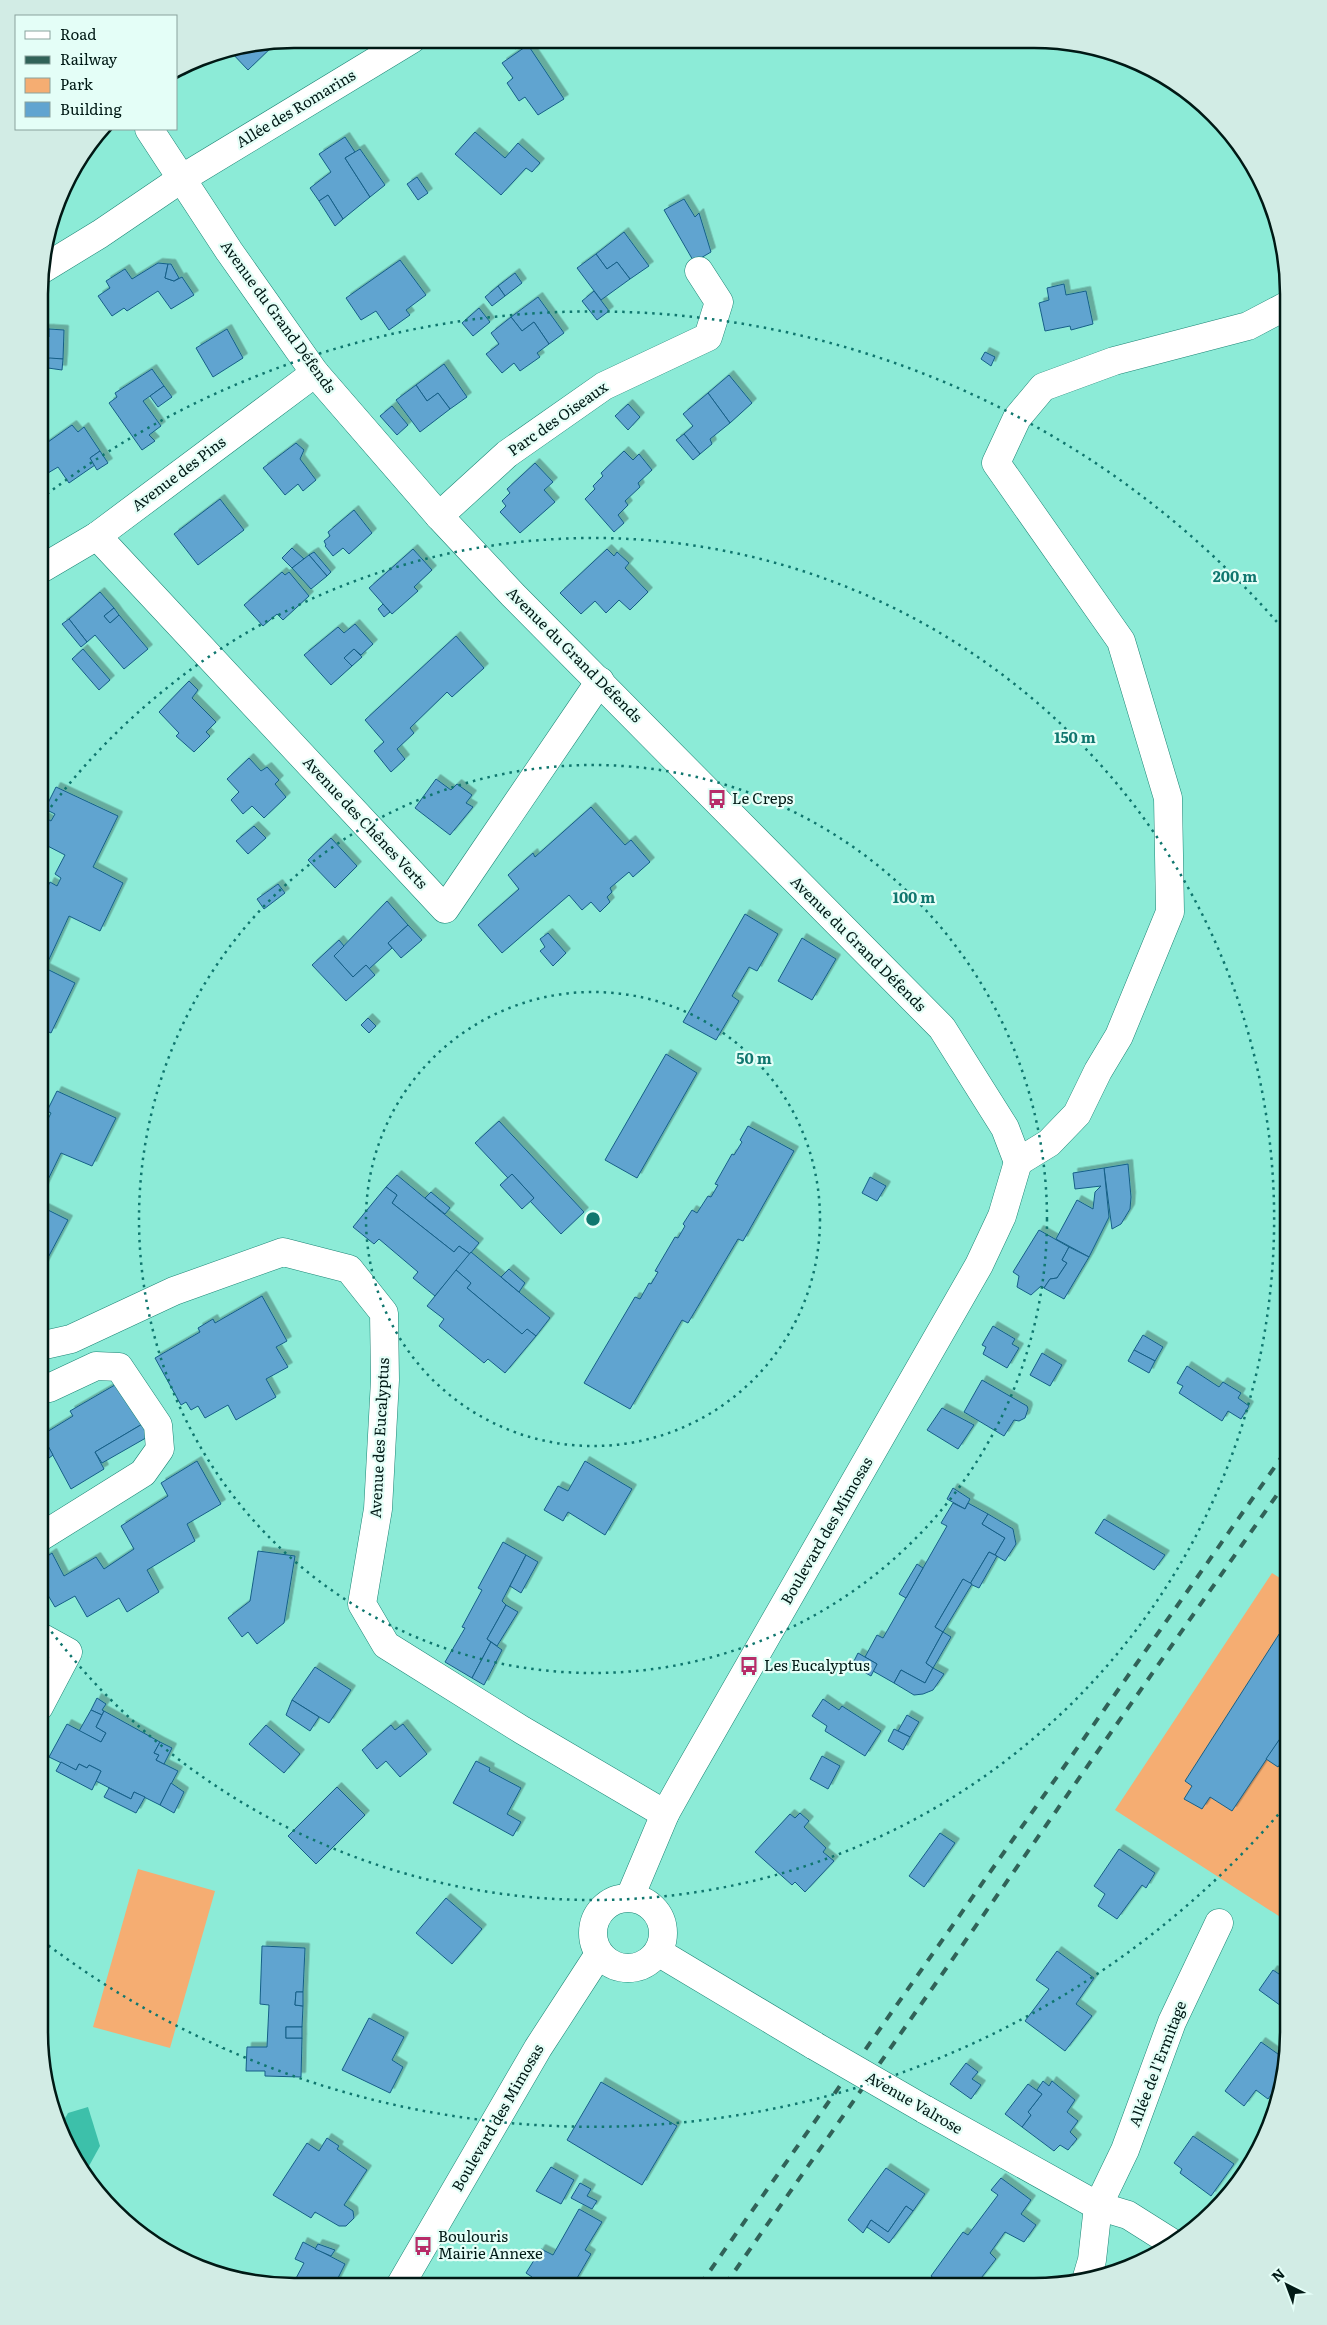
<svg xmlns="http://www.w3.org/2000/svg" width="1327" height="2325" font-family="Literata,serif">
	<defs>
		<filter id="shadow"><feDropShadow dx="4.5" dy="-4.5" stdDeviation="0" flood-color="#0004"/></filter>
	</defs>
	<rect width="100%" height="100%" fill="#8cebd7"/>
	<g fill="#f5ad72">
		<polygon points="1272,1573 1288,1583 1288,1922 1115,1810"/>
		<polygon points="138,1869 215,1891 170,2048 93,2027"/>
	</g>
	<polygon fill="#3dc0aa" points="88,2107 100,2146 84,2175 60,2127 68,2113"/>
	<g fill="#61a4d0" stroke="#165f87" filter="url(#shadow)">
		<polygon points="512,40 527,40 515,49 509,42"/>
		<polygon points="277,42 248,70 230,51"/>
		<polygon points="528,45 564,99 538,115 525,97 519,101 507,83 513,78 502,63"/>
		<polygon points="213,55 184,75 179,69 197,58"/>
		<polygon points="475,132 505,158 518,143 540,163 532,172 526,168 501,195 455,154"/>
		<polygon points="345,137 355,152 345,158 370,197 343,219 328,195 319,201 310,188 331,172 319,154"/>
		<polygon points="360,149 385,185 370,197 345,158"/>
		<polygon points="417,177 428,193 418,200 407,184"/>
		<polygon points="328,195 343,219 335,226 319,201"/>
		<polygon points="684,199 695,217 699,213 711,252 694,262 664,210"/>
		<polygon points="624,232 649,266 630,279 617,262 607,269 596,254"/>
		<polygon points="596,254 607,269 617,262 630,279 601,300 577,268"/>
		<polygon points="400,260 426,295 406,310 410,315 389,330 376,311 361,320 346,298"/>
		<polygon points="158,263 168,264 165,278 174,281 182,277 194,295 171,309 158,291 127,311 124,308 112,316 98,296 110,288 106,281 125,269 132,279"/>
		<polygon points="168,264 171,264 179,278 174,281 165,278"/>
		<polygon points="515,273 522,283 505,296 498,286"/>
		<polygon points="1064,284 1066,295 1086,291 1093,324 1071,330 1070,326 1045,331 1039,303 1049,300 1047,288"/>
		<polygon points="498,286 505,296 492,306 485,297"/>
		<polygon points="594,291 609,311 597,320 582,301"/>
		<polygon points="538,297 564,333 549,344 534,322 522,331 511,317"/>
		<polygon points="479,308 490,322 473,336 462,323"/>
		<polygon points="511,317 522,331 534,322 549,344 537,353 540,357 520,371 514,363 502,373 486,354 499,344 491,333"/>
		<rect x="41" y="329" width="8" height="8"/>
		<polygon points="49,329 64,330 63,359 41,359 41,337 49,337"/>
		<polygon points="227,329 243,358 213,377 196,348"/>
		<polygon points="985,352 995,357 991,366 981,359"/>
		<polygon points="50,358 63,359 62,370 48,368 41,372 41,359"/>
		<polygon points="444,364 467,397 450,409 438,393 427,401 416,385"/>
		<polygon points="152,369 164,386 143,401 161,426 149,435 155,441 142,450 109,403 117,397 115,393"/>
		<polygon points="729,375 752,403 730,423 708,393"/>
		<polygon points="416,385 427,401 438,393 450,409 420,432 396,400"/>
		<polygon points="164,386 172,397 158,407 150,396"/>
		<polygon points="708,393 730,423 710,439 712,444 700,454 684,434 693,426 683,414"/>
		<polygon points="628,404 640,417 628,430 615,416"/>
		<polygon points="392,406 408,425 397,435 380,416"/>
		<polygon points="72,425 78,432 84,427 100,451 90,458 95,465 69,483 58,467 48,473 41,461 41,447"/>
		<polygon points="684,434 700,454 693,460 676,440"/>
		<polygon points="296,443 304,450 300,459 316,480 303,491 298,484 285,495 263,468"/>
		<polygon points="100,451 108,463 97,470 90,458"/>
		<polygon points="624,451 633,460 639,454 652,470 638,483 640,487 625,501 628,505 618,515 624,523 614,532 585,499 595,489 593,486 603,476 601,473"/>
		<polygon points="535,463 553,482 544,490 555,502 520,533 500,512 506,506 502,501 510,493 507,489"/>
		<polygon points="220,499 244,530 198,565 174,534"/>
		<polygon points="354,510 372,533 349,554 343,548 333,556 325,546 326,545 324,541 330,536 328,532"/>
		<polygon points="292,548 304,559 292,568 282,558"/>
		<polygon points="413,549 432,570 414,587 418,591 392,614 369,588"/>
		<polygon points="607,549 614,556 617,552 629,563 625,568 648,592 630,610 619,600 606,613 595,601 581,614 560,593"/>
		<polygon points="314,552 331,572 327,576 309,555"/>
		<polygon points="309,555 327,576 311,589 292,568"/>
		<polygon points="282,572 285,575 289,572 309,596 283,620 277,614 263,626 244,605"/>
		<polygon points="100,592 114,608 104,616 110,623 119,615 148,649 124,669 95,635 87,642 69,619"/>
		<polygon points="383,604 390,612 384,617 378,609"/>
		<polygon points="114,608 119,615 110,623 104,616"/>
		<polygon points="69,619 87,642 81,647 62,624"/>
		<polygon points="355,624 373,644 361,655 354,649 344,658 352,666 331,685 304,655 338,627 344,633"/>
		<polygon points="456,636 484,668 452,697 447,692 410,728 414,733 397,749 405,759 391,772 374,751 384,742 365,720"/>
		<polygon points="83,649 110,680 99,690 72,659"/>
		<polygon points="354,649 362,657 352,666 344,658"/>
		<polygon points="189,681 198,690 192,698 216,722 206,732 210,736 194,752 176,736 179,733 159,712"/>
		<polygon points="249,758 261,771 267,767 279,780 275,784 286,797 264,818 252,806 243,814 231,800 239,792 227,779"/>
		<polygon points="436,779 451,790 457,784 472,795 466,803 473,807 450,835 415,808"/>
		<polygon points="56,787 118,816 93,867 123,883 100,931 69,916 45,968 75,983 51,1033 40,1028 40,902 50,882 57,886 61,878 55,874 65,855 40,842 40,820 42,816 51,821 55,814 45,809"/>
		<polygon points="591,807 625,845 631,840 650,862 633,877 629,872 610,888 612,892 607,897 610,902 600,912 591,902 582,910 569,895 502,953 478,925 519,889 508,875 533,853 535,857"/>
		<polygon points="254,826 266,838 248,854 236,841"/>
		<polygon points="331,838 357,866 335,888 308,860"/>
		<polygon points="278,884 285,893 264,909 257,899"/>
		<polygon points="387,901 408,925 388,943 392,948 369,969 366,965 353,977 334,956"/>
		<polygon points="745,914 778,934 757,971 749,967 732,996 739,1001 716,1040 683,1022"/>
		<polygon points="408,925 422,940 401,958 388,943"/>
		<polygon points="548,933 566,953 553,966 540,951 545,947 540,939"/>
		<polygon points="802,938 836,959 812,1000 778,981"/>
		<polygon points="339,940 344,946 334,956 353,977 366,965 375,975 346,1001 312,965"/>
		<polygon points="368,1018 376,1026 369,1033 361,1025"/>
		<polygon points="666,1054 697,1073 637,1178 605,1160"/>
		<polygon points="57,1091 116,1118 92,1166 61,1153 40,1196 40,1126 43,1121 46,1123 51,1113 47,1111"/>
		<polygon points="499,1121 584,1212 561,1234 530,1201 534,1198 512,1174 508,1178 475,1143"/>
		<polygon points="748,1126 794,1151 743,1241 738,1239 688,1323 682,1320 630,1409 584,1383 635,1297 640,1299 649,1283 651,1284 658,1272 655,1271 675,1237 678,1238 685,1226 683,1224 692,1210 697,1213 708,1196 711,1197 718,1185 715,1184 732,1154 734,1155 742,1142 740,1140"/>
		<polygon points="1128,1164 1131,1197 1130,1209 1121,1224 1112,1229 1104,1168"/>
		<polygon points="1104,1168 1109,1217 1089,1257 1056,1239 1077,1200 1093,1209 1095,1192 1101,1186 1075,1189 1073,1173"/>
		<polygon points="512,1174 534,1198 522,1209 500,1185"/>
		<polygon points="397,1175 479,1243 470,1254 459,1246 454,1252 392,1203 397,1195 386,1187"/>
		<polygon points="870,1177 886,1186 877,1201 862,1193"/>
		<polygon points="386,1187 397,1195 392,1203 454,1252 459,1246 470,1254 435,1296 413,1278 418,1272 379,1239 374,1244 353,1227"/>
		<polygon points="431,1192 450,1208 445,1214 425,1198"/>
		<polygon points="40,1206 68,1220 42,1269 40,1268"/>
		<polygon points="1039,1230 1069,1247 1062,1260 1067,1263 1057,1278 1050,1279 1044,1288 1041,1286 1031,1295 1017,1287 1019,1276 1013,1272"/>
		<polygon points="1069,1247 1089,1257 1064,1299 1044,1288 1050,1279 1057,1278 1067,1263 1062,1260"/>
		<polygon points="471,1252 550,1318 536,1336 527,1329 522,1334 467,1288 471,1283 456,1270"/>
		<polygon points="509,1269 525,1283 519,1292 501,1277"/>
		<polygon points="456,1270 471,1283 467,1288 522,1334 527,1329 536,1336 505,1373 488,1359 484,1363 439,1326 444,1319 427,1306"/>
		<polygon points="262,1296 287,1341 276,1347 288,1367 266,1379 276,1397 236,1420 228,1405 205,1418 198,1406 191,1410 186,1402 181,1405 155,1358 200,1332 198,1328 213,1319 215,1323"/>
		<polygon points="993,1326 1015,1339 1012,1344 1019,1348 1007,1368 983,1354 986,1347 982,1345"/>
		<polygon points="1143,1335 1163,1347 1155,1361 1134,1350"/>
		<polygon points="1134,1350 1155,1361 1149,1373 1128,1361"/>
		<polygon points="1042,1353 1062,1365 1050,1386 1030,1375"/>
		<polygon points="1187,1366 1219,1387 1223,1382 1241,1393 1238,1398 1249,1406 1241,1419 1228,1411 1222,1421 1179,1393 1183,1386 1177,1383"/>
		<polygon points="982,1380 1027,1406 1028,1409 1025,1418 1019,1421 1014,1420 1004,1436 964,1412"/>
		<polygon points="120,1382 144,1423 95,1452 104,1469 71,1489 42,1435 73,1416 70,1411"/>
		<polygon points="942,1408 974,1425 958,1449 927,1430"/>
		<polygon points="144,1423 151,1435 102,1463 95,1452"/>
		<polygon points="42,1435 53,1455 45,1461 39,1451 39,1436"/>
		<polygon points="197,1461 221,1504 187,1524 195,1541 147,1570 159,1592 127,1612 119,1598 87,1617 75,1596 55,1607 39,1580 39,1562 52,1553 64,1576 96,1557 104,1569 134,1549 121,1526 168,1496 161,1483"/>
		<polygon points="585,1461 632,1489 605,1535 568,1512 563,1521 544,1510 558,1486 568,1491"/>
		<polygon points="953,1488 970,1499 965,1509 947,1499"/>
		<polygon points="953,1503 965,1509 968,1503 988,1514 982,1524 1005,1538 995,1555 989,1552 970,1584 963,1579 935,1627 943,1632 926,1663 933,1668 925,1683 901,1670 894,1683 873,1671 877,1664 865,1657 877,1635 883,1638 947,1526 941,1523"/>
		<polygon points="988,1514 1013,1529 1016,1544 1005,1561 995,1555 1005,1538 982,1524"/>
		<polygon points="1104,1519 1165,1555 1154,1570 1095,1533"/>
		<polygon points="503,1542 526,1555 502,1601 506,1605 487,1639 491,1642 472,1678 445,1662 465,1628 462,1627 482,1590 478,1588"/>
		<polygon points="258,1551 295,1556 284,1623 257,1644 248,1632 242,1637 228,1618 250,1601"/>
		<polygon points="989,1552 997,1556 979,1588 970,1584"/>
		<polygon points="526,1555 538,1562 521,1593 510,1586"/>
		<polygon points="917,1564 923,1568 906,1598 899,1594"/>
		<polygon points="963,1579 972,1584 943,1632 935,1627"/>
		<polygon points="506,1605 518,1612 497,1646 487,1639"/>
		<polygon points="1283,1628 1288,1630 1288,1727 1232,1811 1210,1797 1202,1809 1184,1799 1192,1786 1185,1781"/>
		<polygon points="943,1632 951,1637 933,1668 926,1663"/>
		<polygon points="491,1642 502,1650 484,1685 472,1678"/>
		<polygon points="858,1653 877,1664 871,1676 852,1665"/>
		<polygon points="315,1667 351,1690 329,1723 292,1700"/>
		<polygon points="933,1668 944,1674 933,1690 923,1694 914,1695 894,1683 901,1670 925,1683"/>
		<polygon points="97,1698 106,1704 102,1710 104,1711 102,1715 91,1710"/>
		<polygon points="823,1699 839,1710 842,1706 881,1731 865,1756 825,1731 827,1726 812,1716"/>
		<polygon points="292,1700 319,1717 310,1731 286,1715"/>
		<polygon points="91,1710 102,1715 96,1727 106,1733 101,1742 79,1731"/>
		<polygon points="104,1711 160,1742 154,1753 159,1755 156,1760 178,1771 160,1805 134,1792 131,1799 96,1781 101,1771 89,1765 87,1768 79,1764 76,1770 49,1757 67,1724 101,1742 106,1733 96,1727"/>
		<polygon points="907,1715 919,1722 910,1737 898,1731"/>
		<polygon points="403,1724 427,1754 400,1777 386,1761 377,1769 362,1750 391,1725 395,1730"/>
		<polygon points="266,1725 300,1754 284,1773 249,1744"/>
		<polygon points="1288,1727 1288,1753 1278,1767 1266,1759"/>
		<polygon points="894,1729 910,1737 903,1750 888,1741"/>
		<polygon points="160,1742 172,1748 164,1764 156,1760 159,1755 154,1753"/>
		<polygon points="822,1756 840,1766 828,1789 810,1779"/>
		<polygon points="476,1761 490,1768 489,1771 521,1788 507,1814 521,1822 513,1836 453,1803"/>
		<polygon points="61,1762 76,1770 79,1764 87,1768 89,1765 101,1771 92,1790 56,1771"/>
		<polygon points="171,1783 184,1792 174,1813 160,1805"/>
		<polygon points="337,1787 365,1815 316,1864 288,1836"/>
		<polygon points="109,1788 131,1799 134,1792 145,1797 136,1813 104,1797"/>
		<polygon points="800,1813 809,1821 804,1827 826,1848 823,1852 834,1861 805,1892 795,1882 792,1885 755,1852 790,1814 795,1818"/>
		<polygon points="940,1833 955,1843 924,1887 909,1876"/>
		<polygon points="1119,1849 1155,1873 1146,1888 1142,1885 1117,1919 1098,1906 1105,1894 1094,1886"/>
		<polygon points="446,1898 482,1929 452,1964 416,1933"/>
		<polygon points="262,1946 305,1948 303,1992 296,1992 295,2005 303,2006 302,2027 286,2027 286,2038 302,2038 301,2077 265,2076 265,2071 246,2071 247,2047 267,2047 269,2005 260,2004"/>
		<polygon points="1057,1951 1094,1978 1076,2004 1092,2016 1065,2051 1025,2021 1049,1989 1036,1980"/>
		<polygon points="1288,1962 1288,2011 1259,1990 1273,1970 1279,1974"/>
		<polygon points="296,1992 303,1992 303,2006 295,2005"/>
		<polygon points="369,2018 404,2037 392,2060 403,2067 390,2093 342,2070"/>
		<rect x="286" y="2027" width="16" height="11"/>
		<polygon points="1261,2042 1285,2059 1280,2082 1268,2099 1256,2090 1244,2106 1225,2091"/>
		<polygon points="966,2063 978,2072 972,2079 981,2085 971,2099 950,2084"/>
		<polygon points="1043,2081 1049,2086 1052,2081 1075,2100 1067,2112 1078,2121 1070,2132 1077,2139 1068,2150 1060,2145 1054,2151 1022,2127 1031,2115 1028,2112 1042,2094 1037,2090"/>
		<polygon points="601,2082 677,2126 642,2185 567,2140"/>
		<polygon points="1028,2084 1042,2094 1028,2112 1031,2115 1022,2127 1005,2114"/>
		<polygon points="1193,2136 1234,2164 1211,2196 1180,2173 1182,2169 1174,2163"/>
		<polygon points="327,2138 339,2146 337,2149 367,2170 344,2205 353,2211 354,2218 346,2226 339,2226 315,2212 311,2218 273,2195 307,2143 319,2151"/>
		<polygon points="551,2167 574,2180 561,2204 536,2191"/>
		<polygon points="886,2168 925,2194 913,2211 906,2206 888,2232 871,2220 863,2233 848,2220"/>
		<polygon points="1001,2178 1031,2200 1021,2214 1036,2225 1024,2242 1005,2232 990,2253 996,2259 978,2282 983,2286 943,2286 931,2276 963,2232 968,2235 998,2195 991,2190"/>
		<polygon points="580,2183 591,2189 587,2196 597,2201 592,2209 571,2198"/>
		<polygon points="906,2206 913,2211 889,2243 867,2227 871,2220 888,2232"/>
		<polygon points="579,2209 602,2222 585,2250 591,2254 573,2285 527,2285 532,2277 526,2273 541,2249 553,2255"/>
		<polygon points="303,2242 345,2264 335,2284 293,2284 304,2263 295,2259"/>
		<polygon points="318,2244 335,2250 331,2256 315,2249"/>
	</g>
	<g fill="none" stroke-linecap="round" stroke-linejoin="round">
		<g stroke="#1b8575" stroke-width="29">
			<g id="minor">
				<polyline points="149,129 229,251 315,373 439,516 513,595 942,1028 1005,1128 1018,1162"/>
				<polyline points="41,270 100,234 181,179 412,39"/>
				<polyline points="439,516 507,454 604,386 708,337 719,302 699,271"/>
				<polyline points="97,536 445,909 600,681"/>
				<polyline points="41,569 97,536 315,373"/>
				<polyline points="1018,1162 1049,1143 1077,1114 1098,1071 1119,1036 1170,912 1168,798 1121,641 996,463 1017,418 1043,387 1114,361 1248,326 1288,305"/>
				<polyline points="40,1346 71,1339 174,1291 283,1252 349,1269 384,1313 385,1380 378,1509 362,1604 386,1645 522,1730 665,1814"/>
				<polyline points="39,1538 143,1473 160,1449 158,1425 119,1367 96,1366 49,1388 40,1389"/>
				<polyline points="39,1707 68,1652 39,1636"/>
				<polyline points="630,1897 665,1814 688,1773 979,1265 1002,1216 1018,1162"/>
				<circle cx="628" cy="1933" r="35"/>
				<polyline points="658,1952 815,2046"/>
				<polyline points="924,2109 1098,2206 1128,2215 1174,2244"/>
				<polyline points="1087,2277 1092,2260 1098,2206 1125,2150 1172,2022 1219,1923"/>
				<polyline points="401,2284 538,2048 599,1954"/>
			</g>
		</g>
		<use href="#minor" stroke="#fff" stroke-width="28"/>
		<g stroke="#316258" stroke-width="4" stroke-dasharray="9 9" stroke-linecap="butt">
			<polyline points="700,2285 1288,1448"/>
			<polyline points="725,2285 1288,1479"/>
		</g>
		<g stroke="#1b8575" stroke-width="29" stroke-linecap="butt">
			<polyline id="minor-bridge" points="815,2046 924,2109"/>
		</g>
		<use href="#minor-bridge" stroke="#fff" stroke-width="28"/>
	</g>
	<g fill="none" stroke="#0f766e" stroke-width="2.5" stroke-dasharray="2.5 5">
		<circle cx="593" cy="1219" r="227"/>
		<circle cx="593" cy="1219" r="454"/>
		<path d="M42 819A681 681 0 1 1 42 1619"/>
		<path d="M1283 1809A908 908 0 0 1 40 1939M47 494A908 908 0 0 1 1283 629"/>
	</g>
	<defs>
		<g id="bus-bare" transform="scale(1.5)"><path d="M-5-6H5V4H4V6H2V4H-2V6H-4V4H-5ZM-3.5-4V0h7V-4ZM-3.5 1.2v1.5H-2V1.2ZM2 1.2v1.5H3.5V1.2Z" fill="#b72d69" stroke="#e4fef7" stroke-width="2.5" paint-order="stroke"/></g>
	</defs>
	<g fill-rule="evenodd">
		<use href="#bus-bare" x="717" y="799"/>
		<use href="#bus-bare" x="749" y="1666"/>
		<use href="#bus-bare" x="423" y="2246"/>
	</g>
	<g text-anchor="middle" stroke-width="4.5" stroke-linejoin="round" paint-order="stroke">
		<g font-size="15" fill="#001915" stroke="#e4fef7">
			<text transform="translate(296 109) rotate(-31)" y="5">Allée des Romarins</text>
			<text transform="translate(278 317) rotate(54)" y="5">Avenue du Grand Défends</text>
			<text transform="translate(558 419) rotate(-35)" y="5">Parc des Oiseaux</text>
			<text transform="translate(179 474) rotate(-37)" y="5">Avenue des Pins</text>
			<text transform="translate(574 655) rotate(45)" y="5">Avenue du Grand Défends</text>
			<text transform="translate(365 823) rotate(47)" y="5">Avenue des Chênes Verts</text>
			<text transform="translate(858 944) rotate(45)" y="5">Avenue du Grand Défends</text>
			<text transform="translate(380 1438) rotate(-87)" y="5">Avenue des Eucalyptus</text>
			<text transform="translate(827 1531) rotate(-60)" y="5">Boulevard des Mimosas</text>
			<text transform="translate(1158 2064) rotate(-69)" y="5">Allée de l'Ermitage</text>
			<text transform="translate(914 2103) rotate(30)" y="5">Avenue Valrose</text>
			<text transform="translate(498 2118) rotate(-60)" y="5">Boulevard des Mimosas</text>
		</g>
		<g font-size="15" fill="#001915" stroke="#e4fef7" text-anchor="start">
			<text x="732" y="804">Le Creps</text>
			<text x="764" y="1671">Les Eucalyptus</text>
			<text x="438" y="2242">Boulouris<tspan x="438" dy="17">Mairie Annexe</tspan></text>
		</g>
	</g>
	<path d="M0 0H1327V2325H0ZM294 48H1034A246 246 0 0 1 1280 294V2032A246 246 0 0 1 1034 2278H294A246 246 0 0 1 48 2032V294A246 246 0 0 1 294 48Z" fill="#d2ece5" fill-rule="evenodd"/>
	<path fill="none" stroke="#001915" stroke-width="2.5" d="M294 48H1034A246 246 0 0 1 1280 294V2032A246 246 0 0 1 1034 2278H294A246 246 0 0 1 48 2032V294A246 246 0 0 1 294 48Z"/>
	<circle cx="593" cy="1219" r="8" fill="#0f766e" stroke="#e4fef7" stroke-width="2.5"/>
	<g font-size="15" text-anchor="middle" font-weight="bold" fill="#0f766e" stroke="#e4fef7" stroke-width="4.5" stroke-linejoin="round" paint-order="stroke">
		<text x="1235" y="582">200 m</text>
		<text x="1075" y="743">150 m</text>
		<text x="914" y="903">100 m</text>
		<text x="754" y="1064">50 m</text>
	</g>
	<rect x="15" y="15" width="162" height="115" fill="#e4fef7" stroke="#89a29d"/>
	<rect x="25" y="31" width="25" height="8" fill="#ffffff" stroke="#89a29d"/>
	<text x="60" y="40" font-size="15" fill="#001915">Road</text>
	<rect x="25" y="56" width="25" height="8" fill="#316258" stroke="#89a29d"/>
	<text x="60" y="65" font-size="15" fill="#001915">Railway</text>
	<rect x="25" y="78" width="25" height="15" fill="#f5ad72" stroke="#89a29d"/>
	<text x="60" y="90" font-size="15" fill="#001915">Park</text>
	<rect x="25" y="102" width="25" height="15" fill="#61a4d0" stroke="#89a29d"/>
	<text x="60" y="115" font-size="15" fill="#001915">Building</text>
	<g transform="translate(1287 2285) rotate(318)" stroke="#e4fef7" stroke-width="4" paint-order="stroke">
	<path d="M0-4L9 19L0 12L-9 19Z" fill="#001915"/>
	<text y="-8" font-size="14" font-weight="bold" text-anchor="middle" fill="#001915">N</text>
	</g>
</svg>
